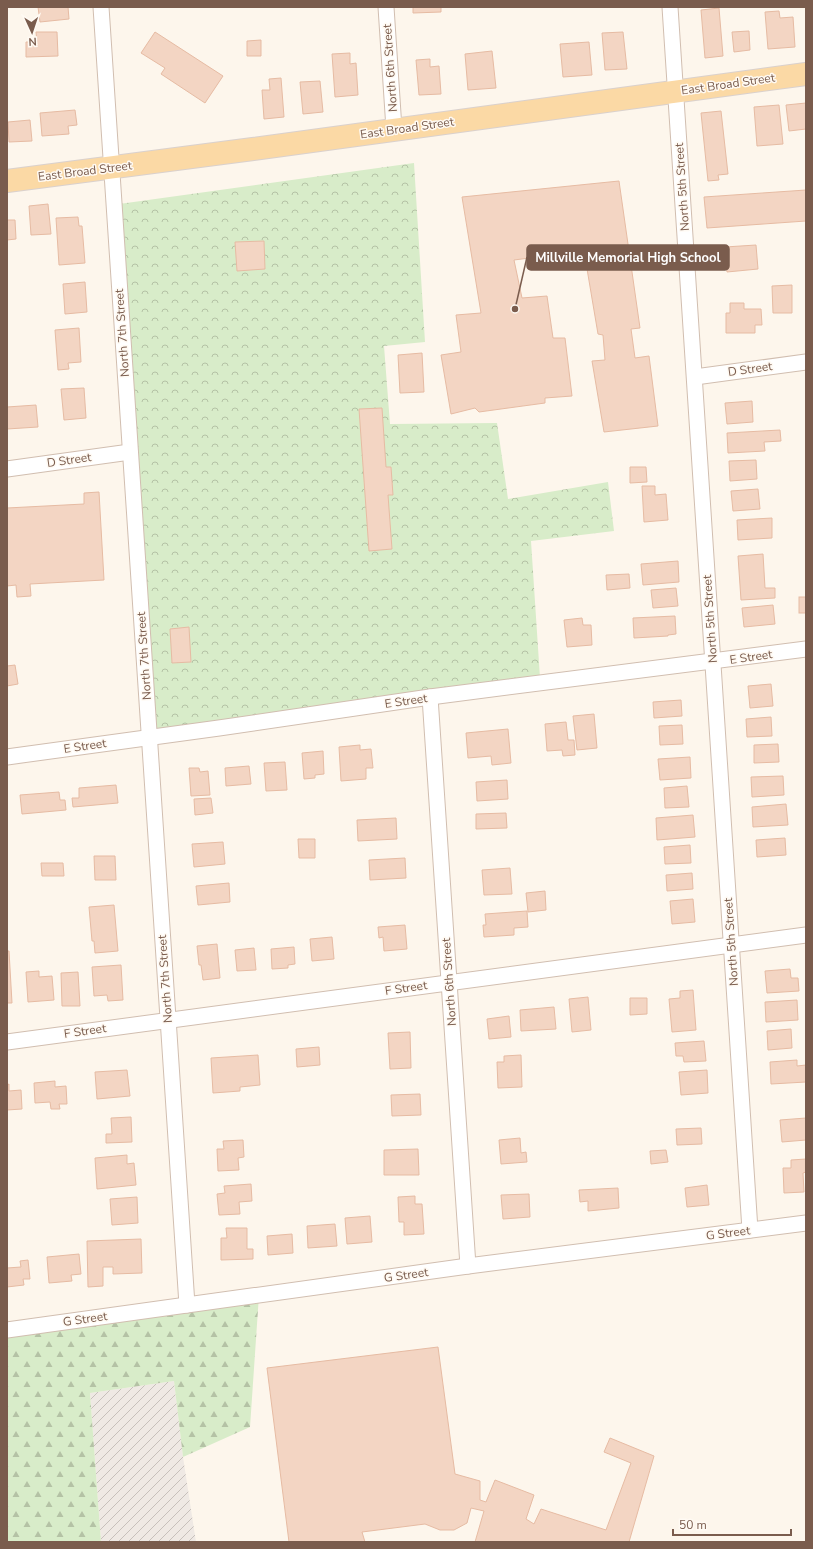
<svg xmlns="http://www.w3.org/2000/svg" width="813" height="1549" font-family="'Nunito Sans',sans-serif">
	<defs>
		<pattern id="industrial-furrows" width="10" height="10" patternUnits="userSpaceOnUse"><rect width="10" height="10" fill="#efe9e4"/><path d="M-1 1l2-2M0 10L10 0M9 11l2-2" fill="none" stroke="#c7c0bb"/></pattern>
		<pattern id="forest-firs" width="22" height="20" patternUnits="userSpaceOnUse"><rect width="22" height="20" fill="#d8ecc9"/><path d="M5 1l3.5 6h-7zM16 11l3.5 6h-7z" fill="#b4c2a5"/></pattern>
		<pattern id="park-crowns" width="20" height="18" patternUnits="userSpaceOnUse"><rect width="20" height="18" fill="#d8ecc9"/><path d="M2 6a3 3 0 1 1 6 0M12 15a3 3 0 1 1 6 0" fill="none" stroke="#b4c2a5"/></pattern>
	</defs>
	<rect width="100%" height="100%" fill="#fdf6ec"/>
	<polygon fill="url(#industrial-furrows)" points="174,1381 183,1457 196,1542 101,1542 90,1393"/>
	<polygon fill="url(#forest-firs)" points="259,1295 250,1427 183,1457 174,1381 90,1393 101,1542 7,1542 7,1329"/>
	<polygon fill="url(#park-crowns)" points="414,163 425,342 384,346 390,424 497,423 508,499 608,482 614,531 531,541 540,678 150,734 112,205"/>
	<g fill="#f3d5c3" stroke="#e6bba3">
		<polygon points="38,7 68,7 69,19 40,22"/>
		<polygon points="413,7 441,7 441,12 413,13"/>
		<polygon points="719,8 723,56 705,58 701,10"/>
		<polygon points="779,11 780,18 793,17 795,47 768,49 765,12"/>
		<polygon points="749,31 750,50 734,52 732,32"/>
		<polygon points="36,32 57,32 58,56 26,57 26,42 37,42"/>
		<polygon points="155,32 223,76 205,103 161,74 165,68 141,53"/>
		<polygon points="623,32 627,69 605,70 602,33"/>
		<polygon points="261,40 261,56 247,56 247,41"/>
		<polygon points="589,42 592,75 563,77 560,44"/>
		<polygon points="492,51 496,88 468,90 465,54"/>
		<polygon points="350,53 350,64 356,63 358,95 335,97 332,54"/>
		<polygon points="430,59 430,67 439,66 441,94 419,95 416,60"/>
		<polygon points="281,78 284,117 264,119 262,90 270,90 269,79"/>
		<polygon points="320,81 323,112 303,114 300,82"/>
		<polygon points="806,103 806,129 789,131 786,105"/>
		<polygon points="779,105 783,144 757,146 754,107"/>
		<polygon points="75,110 77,125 68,126 69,134 42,136 40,113"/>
		<polygon points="721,111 728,174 718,175 719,180 708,181 701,113"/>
		<polygon points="30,120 32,141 9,142 8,122"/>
		<polygon points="619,181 640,328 631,329 635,358 649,356 658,426 604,432 592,361 605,360 603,335 598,334 584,251 514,260 522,298 547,296 553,338 565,338 572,396 545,398 545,403 479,412 475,408 451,414 441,355 461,352 456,315 481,313 462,197"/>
		<polygon points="806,190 806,221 707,228 704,197"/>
		<polygon points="48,204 51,234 31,235 29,206"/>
		<polygon points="78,217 79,226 82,226 85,263 59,265 56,218"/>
		<polygon points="7,220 15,220 16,239 7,240"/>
		<polygon points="264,241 265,269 237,271 235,242"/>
		<polygon points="756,245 758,269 727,272 725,247"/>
		<polygon points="85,282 87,312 65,314 63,284"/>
		<polygon points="792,285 792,313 773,313 772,286"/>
		<polygon points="730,303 744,303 744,309 761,309 762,325 755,325 755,333 726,333 726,313 730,313"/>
		<polygon points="79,328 81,362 68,363 69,369 58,370 55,330"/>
		<polygon points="422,353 424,392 400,393 398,355"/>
		<polygon points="84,388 86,418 64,420 61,389"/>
		<polygon points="752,401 753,422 727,424 725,403"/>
		<polygon points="36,405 38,427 7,429 7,407"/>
		<polygon points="382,408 386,467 391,467 393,495 388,495 392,549 369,551 359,409"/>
		<polygon points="780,430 781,441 764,442 765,451 728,453 727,433"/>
		<polygon points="756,460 757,479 730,481 729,461"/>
		<polygon points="630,467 646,467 647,482 630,483"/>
		<polygon points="642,486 655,486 655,495 666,494 668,520 644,522"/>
		<polygon points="758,489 760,509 733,511 731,491"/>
		<polygon points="99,492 104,580 30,584 31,596 17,597 16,585 7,586 7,508 84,504 84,493"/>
		<polygon points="772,518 772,538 738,540 737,520"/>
		<polygon points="763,554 765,588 775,588 775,598 741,600 738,556"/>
		<polygon points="678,561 679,582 643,585 641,564"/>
		<polygon points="629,574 630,588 607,590 606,575"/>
		<polygon points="676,588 678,606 653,608 651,590"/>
		<rect x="799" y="597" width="7" height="16"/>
		<polygon points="773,605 775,624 744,627 742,608"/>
		<polygon points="675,616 676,634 668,635 668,636 634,638 633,618"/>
		<polygon points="582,618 583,625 591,625 592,645 567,647 564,620"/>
		<polygon points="189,627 191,662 172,663 170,629"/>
		<polygon points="15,665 18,684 7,686 7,666"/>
		<polygon points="771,684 773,706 750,708 748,686"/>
		<polygon points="681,700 682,716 654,718 653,702"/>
		<polygon points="594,714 597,748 577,750 573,716"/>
		<polygon points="771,717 772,736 747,737 746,719"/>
		<polygon points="566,722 568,740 574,740 575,755 563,756 562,750 547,751 545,724"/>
		<polygon points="682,725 683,744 660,745 659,726"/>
		<polygon points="508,729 511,763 492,765 491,756 468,758 466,733"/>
		<polygon points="778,744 779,762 754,763 754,745"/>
		<polygon points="360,745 360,750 371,749 373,768 366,768 366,779 341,781 339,747"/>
		<polygon points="323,751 324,774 315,775 315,778 304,779 302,753"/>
		<polygon points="690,757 691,778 660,780 658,759"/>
		<polygon points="285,762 287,790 266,791 264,763"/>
		<polygon points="249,766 251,784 226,786 225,768"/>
		<polygon points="189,768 199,768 200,772 208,771 210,795 191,796"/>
		<polygon points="783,776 784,795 752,797 751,777"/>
		<polygon points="507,780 508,799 477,801 476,782"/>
		<polygon points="116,785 118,803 73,807 72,798 79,798 79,788"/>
		<polygon points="687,786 689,807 665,808 664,788"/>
		<polygon points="59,792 60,800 65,800 66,810 22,814 20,795"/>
		<polygon points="211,798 213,813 195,815 194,799"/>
		<polygon points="786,804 788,825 753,827 752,807"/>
		<polygon points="506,813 507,828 476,829 476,814"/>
		<polygon points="693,815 695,837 657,840 656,818"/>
		<polygon points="396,818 397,839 358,841 357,820"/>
		<polygon points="785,838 786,855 757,857 756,840"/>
		<polygon points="298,839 315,839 315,858 299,858"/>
		<polygon points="223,842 225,864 194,867 192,844"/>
		<polygon points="690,845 691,863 665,864 664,847"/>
		<polygon points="94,856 115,856 116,880 95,880"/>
		<polygon points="405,858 406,878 370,880 369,860"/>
		<polygon points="41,863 63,863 64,876 42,876"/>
		<polygon points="510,868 512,894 484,895 482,870"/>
		<polygon points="692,873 693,889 667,891 666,875"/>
		<polygon points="229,883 230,902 198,905 196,886"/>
		<polygon points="545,891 546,910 528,912 526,893"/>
		<polygon points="693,899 695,922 672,924 670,901"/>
		<polygon points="114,905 118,951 95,953 94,941 92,941 89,907"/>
		<polygon points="527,911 528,927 514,928 514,935 484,937 483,925 486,925 485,914"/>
		<polygon points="405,925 407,949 384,951 383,937 379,938 378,927"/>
		<polygon points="332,937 334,959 312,961 310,939"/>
		<polygon points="217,944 220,978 203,980 201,965 199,965 197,946"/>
		<polygon points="294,947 295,964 288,965 288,968 272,969 271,949"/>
		<polygon points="254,948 256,970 237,971 235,950"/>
		<polygon points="7,951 9,951 12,1003 7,1003"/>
		<polygon points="121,965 123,1000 108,1001 107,995 94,996 92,967"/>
		<polygon points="790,969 791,978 798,978 799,991 767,993 765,971"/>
		<polygon points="39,971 39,977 52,976 54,1000 28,1002 26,972"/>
		<polygon points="78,972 80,1006 62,1006 61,973"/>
		<polygon points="693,990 696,1030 672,1032 669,999 680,998 680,991"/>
		<polygon points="588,997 591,1030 572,1032 569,999"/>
		<polygon points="630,998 647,998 647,1014 630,1015"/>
		<polygon points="797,1000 798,1020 766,1022 765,1002"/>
		<polygon points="554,1007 556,1029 521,1031 520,1010"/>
		<polygon points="509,1016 511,1037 489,1039 487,1019"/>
		<polygon points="791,1029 792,1048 768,1050 767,1031"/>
		<polygon points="410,1032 411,1068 390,1069 388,1033"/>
		<polygon points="704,1041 706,1061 684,1062 683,1056 676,1056 675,1043"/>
		<polygon points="319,1047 320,1065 297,1067 296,1049"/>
		<polygon points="258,1055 260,1085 240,1087 240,1091 213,1093 211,1058"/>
		<polygon points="521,1055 522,1087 498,1088 497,1062 504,1062 504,1056"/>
		<polygon points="797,1060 797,1066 806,1065 806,1082 771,1084 770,1062"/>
		<polygon points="127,1070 130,1096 97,1099 95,1072"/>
		<polygon points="707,1070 708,1093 681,1095 679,1072"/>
		<polygon points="55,1081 55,1087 66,1086 67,1104 59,1104 60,1109 51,1109 50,1102 35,1103 34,1083"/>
		<polygon points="9,1084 9,1091 21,1090 22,1109 7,1110 7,1085"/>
		<polygon points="420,1094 421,1115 392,1116 391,1095"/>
		<polygon points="131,1117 132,1142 106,1143 106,1134 112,1134 111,1118"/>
		<polygon points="806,1118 806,1140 782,1142 780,1120"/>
		<polygon points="701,1128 702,1144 677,1145 676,1129"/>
		<polygon points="520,1138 521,1153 526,1152 527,1162 501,1164 499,1140"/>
		<polygon points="243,1140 244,1157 238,1158 239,1170 218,1171 217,1149 224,1149 223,1141"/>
		<polygon points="418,1149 419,1175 384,1175 384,1150"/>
		<polygon points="666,1150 668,1162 651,1164 650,1151"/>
		<polygon points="127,1155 127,1164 134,1163 136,1185 97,1189 95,1158"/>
		<polygon points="806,1159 806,1172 803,1173 804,1192 784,1193 783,1168 791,1168 791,1160"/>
		<polygon points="251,1184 252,1201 239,1202 240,1214 219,1215 217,1194 225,1193 224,1186"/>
		<polygon points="707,1185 709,1205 687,1207 685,1188"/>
		<polygon points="618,1188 619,1208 588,1211 588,1201 580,1202 579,1190"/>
		<polygon points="529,1194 530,1217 503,1219 501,1195"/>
		<polygon points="415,1196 415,1204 422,1204 424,1234 404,1235 404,1222 399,1222 398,1197"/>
		<polygon points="137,1197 138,1223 112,1225 110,1199"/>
		<polygon points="370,1216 372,1242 347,1244 345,1218"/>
		<polygon points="335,1224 337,1246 308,1248 307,1226"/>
		<polygon points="226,1228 247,1228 247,1249 253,1249 253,1259 221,1260 221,1238 227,1238"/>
		<polygon points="292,1234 293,1253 268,1255 267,1236"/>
		<polygon points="141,1239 142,1273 113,1274 113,1267 103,1267 103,1286 88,1287 87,1241"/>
		<polygon points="79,1254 81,1274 71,1275 72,1281 49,1283 47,1257"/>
		<polygon points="28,1260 30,1279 23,1279 24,1285 7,1287 7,1268 21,1267 20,1261"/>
		<polygon points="438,1347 455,1474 480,1481 480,1500 486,1502 495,1480 534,1495 526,1519 534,1524 541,1509 606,1530 631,1463 604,1452 610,1438 654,1456 629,1542 475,1542 484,1511 471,1508 467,1523 454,1530 440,1530 425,1524 362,1532 365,1542 289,1542 267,1368"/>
	</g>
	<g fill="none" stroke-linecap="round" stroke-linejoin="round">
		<g stroke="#d1beb0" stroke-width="17">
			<g id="minor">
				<polyline points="101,7 187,1305"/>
				<polyline points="386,7 394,129"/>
				<polyline points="670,7 750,1230"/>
				<polyline points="695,377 806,362"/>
				<polyline points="7,469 130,452"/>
				<polyline points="430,697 468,1266"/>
				<polyline points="7,757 219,728 430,697 806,649"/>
				<polyline points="7,1042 806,935"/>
				<polyline points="7,1330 468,1266 806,1223"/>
			</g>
		</g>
		<g stroke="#dad1cd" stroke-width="24">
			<polyline id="primary" points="7,181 253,149 806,74"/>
		</g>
		<use href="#minor" stroke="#fff" stroke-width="15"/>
		<use href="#primary" stroke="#fbd9a5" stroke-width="22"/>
	</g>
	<g text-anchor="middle" stroke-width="3" stroke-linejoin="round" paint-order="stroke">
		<g font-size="12" fill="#7a5c4d" stroke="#fffaf3">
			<text transform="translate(390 68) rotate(-94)" y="4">North 6th Street</text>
			<text transform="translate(728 84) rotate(-8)" y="4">East Broad Street</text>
			<text transform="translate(407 128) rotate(-8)" y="4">East Broad Street</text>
			<text transform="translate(85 171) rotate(-7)" y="4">East Broad Street</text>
			<text transform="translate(682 187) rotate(-94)" y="4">North 5th Street</text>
			<text transform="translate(122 333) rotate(-94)" y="4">North 7th Street</text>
			<text transform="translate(750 369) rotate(-8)" y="4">D Street</text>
			<text transform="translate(69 460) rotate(-8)" y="4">D Street</text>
			<text transform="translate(710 619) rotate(-94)" y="4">North 5th Street</text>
			<text transform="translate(144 656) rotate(-94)" y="4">North 7th Street</text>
			<text transform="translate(751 657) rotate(-8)" y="4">E Street</text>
			<text transform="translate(406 701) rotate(-8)" y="4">E Street</text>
			<text transform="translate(85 746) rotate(-8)" y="4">E Street</text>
			<text transform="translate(731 942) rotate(-94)" y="4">North 5th Street</text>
			<text transform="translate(165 979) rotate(-94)" y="4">North 7th Street</text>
			<text transform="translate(449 982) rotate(-94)" y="4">North 6th Street</text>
			<text transform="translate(406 988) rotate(-8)" y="4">F Street</text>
			<text transform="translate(85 1031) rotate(-8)" y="4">F Street</text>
			<text transform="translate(728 1233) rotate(-7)" y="4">G Street</text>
			<text transform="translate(406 1275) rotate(-8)" y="4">G Street</text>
			<text transform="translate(85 1319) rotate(-8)" y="4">G Street</text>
		</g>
	</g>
	<path fill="none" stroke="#7a5c4d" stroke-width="1.5" d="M515 309L527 257"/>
	<circle fill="#7a5c4d" stroke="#fffaf3" stroke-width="1.5" cx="515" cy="309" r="4"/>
	<rect fill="#7a5c4d" stroke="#7a5c4d" stroke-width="1.5" x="527" y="245" width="202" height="25" rx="4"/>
	<g font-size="13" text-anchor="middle" font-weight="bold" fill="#fff">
		<text x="628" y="262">Millville Memorial High School</text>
	</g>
	<rect width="813" height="1549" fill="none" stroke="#7a5c4d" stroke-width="16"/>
	<g transform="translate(32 32) rotate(177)" stroke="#fffaf3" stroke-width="3" paint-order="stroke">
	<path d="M0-3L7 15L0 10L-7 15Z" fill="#7a5c4d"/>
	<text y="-6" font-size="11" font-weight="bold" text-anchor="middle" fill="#7a5c4d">N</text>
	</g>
	<path d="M673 1529v6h118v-6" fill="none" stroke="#7a5c4d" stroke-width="2"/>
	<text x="679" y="1529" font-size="12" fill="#7a5c4d" stroke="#fffaf3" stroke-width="3" paint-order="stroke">50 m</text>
</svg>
